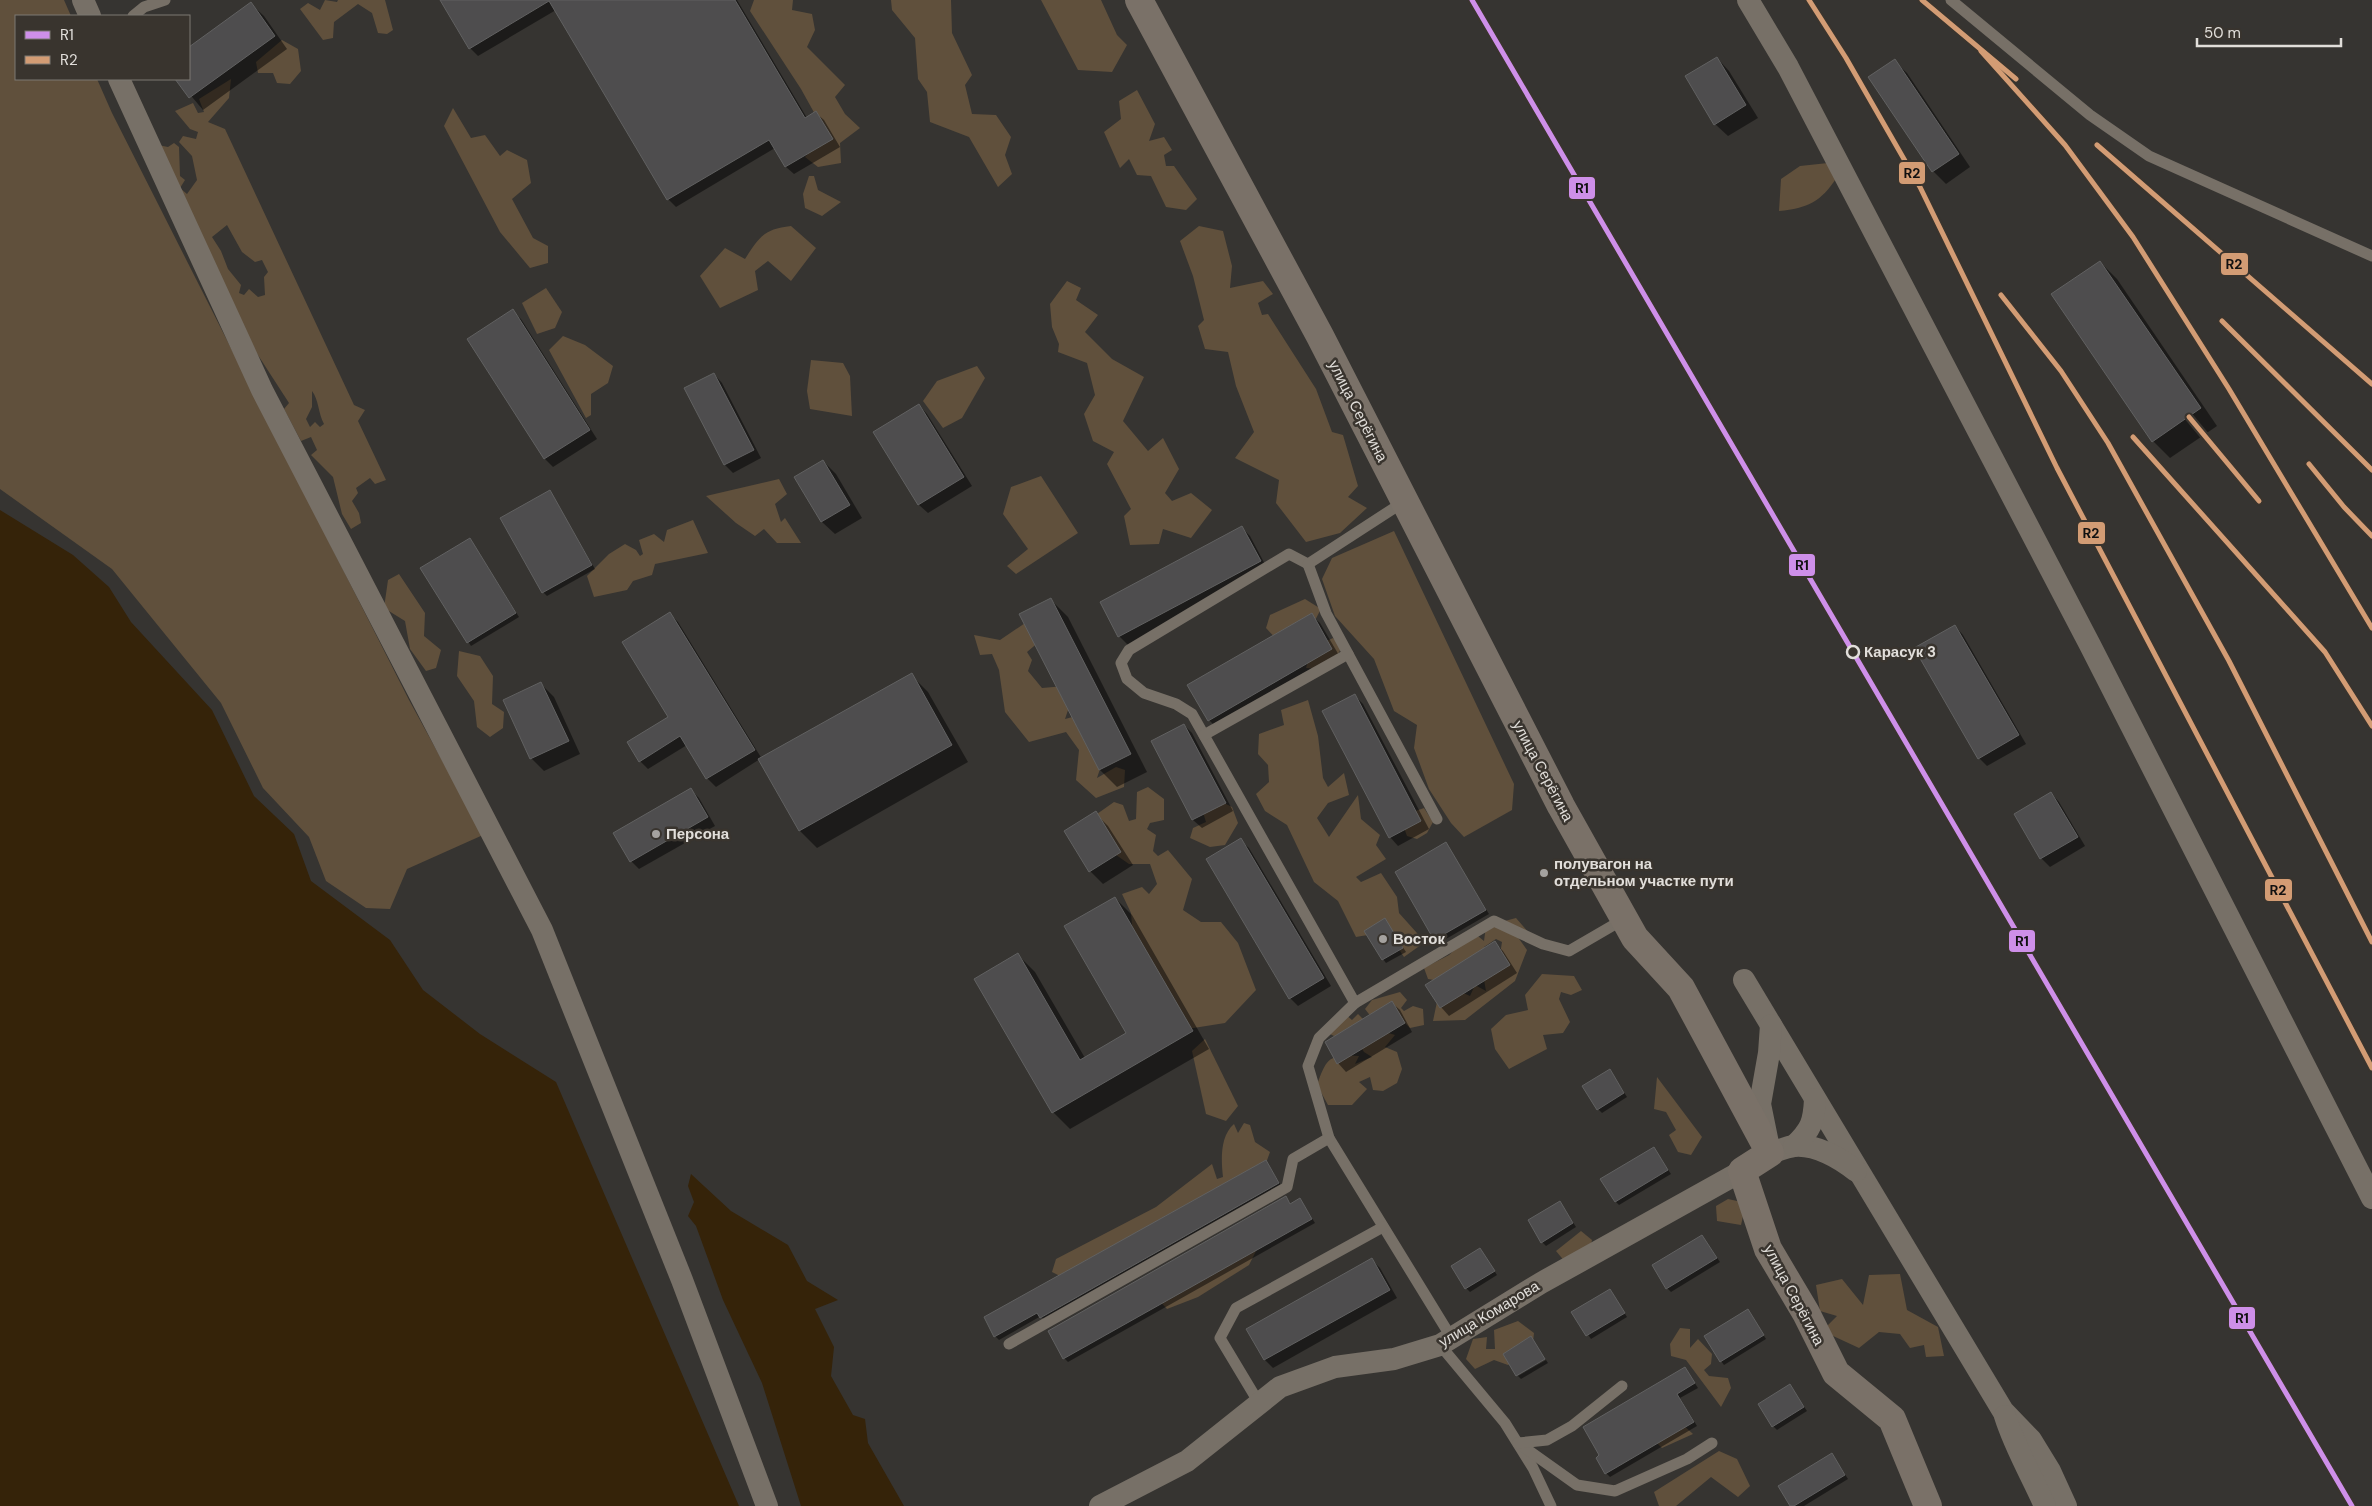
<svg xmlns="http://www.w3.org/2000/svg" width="2372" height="1506" font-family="'DM Sans',sans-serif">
	<rect width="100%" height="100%" fill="#363431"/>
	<g fill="#60503c" fill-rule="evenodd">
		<polygon points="0,0 64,0 71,16 16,16 16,79 97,79 112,113 409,700 483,835 407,869 390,909 366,908 326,881 309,837 263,788 221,703 112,569 0,489"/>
		<polygon points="325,0 337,2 338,0 385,0 393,30 387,34 378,33 372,13 358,4 334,22 333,38 323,40 300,9 308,3 320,10"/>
		<polygon points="754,0 793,0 792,10 812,14 815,30 807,47 845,85 835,97 845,114 860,128 840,143 841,163 818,167 805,157 826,134 801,89 750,11"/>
		<polygon points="891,0 951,0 952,33 972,75 965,85 972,114 996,115 1011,137 1005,155 1012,174 998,187 969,137 930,122 927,92 918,79 915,38 892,10"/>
		<polygon points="1041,0 1101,0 1117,35 1127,45 1112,72 1078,70"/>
		<polygon points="282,40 298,49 301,71 290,84 277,83 273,73 258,73 256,62"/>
		<path d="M231,79L229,98L208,122L225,129L354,405L365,410L358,421L386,480L375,484L370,478L356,488L358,493L352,501L359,513L361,523L351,529L342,514L333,477L311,455L317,450L311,437L301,441L284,409L289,403L256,352L158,145L168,147L174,143L179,147L180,176L185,180L180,188L187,194L197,180L192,156L179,142L183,136L196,139L198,132L190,129L175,111L193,103L198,113L204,112L199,99ZM227,225L242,252L255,262L262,260L268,272L264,277L265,295L258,297L249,289L244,295L239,293L241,285L228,269L221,251L212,237ZM312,391C319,400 318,413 324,424L320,427L315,422L310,427L306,419L312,407Z"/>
		<polygon points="1137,90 1155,124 1149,141 1164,137 1172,150 1164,155 1166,166 1174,166 1197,199 1186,210 1166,207 1151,176 1137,175 1129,159 1120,168 1104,132 1121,119 1119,101"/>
		<polygon points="453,108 471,138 485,135 500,156 507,150 527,160 531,183 512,199 533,238 548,246 548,263 530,268 500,232 444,126"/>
		<path d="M1828,163L1837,177C1821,202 1808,208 1779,211L1781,179L1800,166Z"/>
		<polygon points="809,176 814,176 818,190 841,202 822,216 805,208 803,194"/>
		<path d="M791,226L816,248L791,281L768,261L755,271L758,290L720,308L700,276L725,248L745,259C759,237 764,229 791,226Z"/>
		<polygon points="1199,226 1223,231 1232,266 1230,288 1263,281 1273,294 1258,303 1262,315 1268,314 1316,389 1332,432 1343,435 1358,486 1348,497 1367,508 1340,533 1306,542 1276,503 1279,480 1235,458 1254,432 1236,386 1228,352 1205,349 1198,326 1204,320 1193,276 1180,241"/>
		<polygon points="1067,281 1081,288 1076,300 1098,315 1085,332 1112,359 1144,377 1123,421 1148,451 1163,438 1179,469 1165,493 1172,501 1191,493 1212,510 1191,538 1163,529 1159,544 1130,545 1124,516 1131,509 1107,464 1114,452 1093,441 1084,414 1095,395 1087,363 1058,352 1059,344 1052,327 1050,304"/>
		<polygon points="546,288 562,312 555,328 537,334 522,303"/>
		<polygon points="563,336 585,345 613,366 608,383 591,394 591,415 586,418 549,350"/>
		<polygon points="811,360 843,363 850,376 852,416 810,409 807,391"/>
		<polygon points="977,366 985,378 962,418 943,428 923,401 937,381"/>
		<polygon points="1041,476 1078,533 1016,574 1007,566 1028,549 1003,514 1011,487"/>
		<polygon points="779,479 787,494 775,504 781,522 785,518 801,543 777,543 764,529 755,536 736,523 706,496"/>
		<polygon points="693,520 708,553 655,564 652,575 633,581 627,590 594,597 587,576 609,554 625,544 636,550 640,556 643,554 639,540 654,534 664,542 667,530"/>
		<polygon points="1394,531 1514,784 1512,810 1464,837 1451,823 1429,789 1414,748 1417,725 1394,711 1374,659 1335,616 1322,579 1332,558"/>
		<polygon points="399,574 425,613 424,636 441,650 436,668 426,671 410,649 405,621 384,608 388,580"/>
		<polygon points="1305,599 1321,609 1312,626 1279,642 1266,628 1270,615"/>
		<polygon points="1031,619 1040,641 1027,652 1032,660 1028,671 1042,688 1065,686 1072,698 1065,719 1084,714 1108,745 1097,778 1116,767 1125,770 1124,787 1096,798 1076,780 1079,750 1066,732 1029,742 1005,712 999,670 992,654 980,655 974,635 1000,640"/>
		<path d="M1333,638L1342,647C1333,664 1325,670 1306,668L1312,648Z"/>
		<polygon points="459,651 480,656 493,676 492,704 504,712 503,728 490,737 477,727 474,701 457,676"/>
		<path d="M1308,700L1318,736L1323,778L1328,787L1344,773L1349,795L1328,803L1317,818L1329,837L1358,795L1361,819L1380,835L1376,845L1386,859L1356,877L1361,882L1381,873L1397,897L1399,913L1425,942L1404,957C1389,933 1383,932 1356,937L1338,901L1314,882L1287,825L1265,811L1256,794L1269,782L1268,765L1258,754L1259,734L1284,725L1281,710Z"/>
		<polygon points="1148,787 1164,799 1164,820 1150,823 1147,829 1156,835 1153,851 1158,856 1168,850 1192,879 1183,910 1201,922 1221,922 1238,943 1256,990 1225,1023 1181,1030 1133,937 1131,913 1122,894 1142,887 1149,894 1157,884 1150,864 1129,864 1109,850 1087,821 1114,802 1123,805 1129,821 1136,819 1137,792"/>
		<polygon points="1220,801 1232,807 1238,823 1225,845 1210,847 1190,838 1193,828 1206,822 1202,809"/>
		<polygon points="1424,808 1433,822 1427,833 1417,839 1407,836 1403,825 1407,814"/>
		<polygon points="1516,918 1530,934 1517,936 1527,950 1515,981 1465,1020 1433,1021 1439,992 1457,990 1470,996 1475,985 1486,991 1483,974 1498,967 1502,942 1496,939 1484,947 1484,963 1446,982 1428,979 1424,968 1449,955 1473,932 1484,941 1486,926"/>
		<polygon points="1542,974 1574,976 1582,990 1571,995 1561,992 1559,999 1570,1022 1563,1033 1543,1035 1547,1049 1509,1069 1495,1049 1491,1029 1506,1015 1528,1010 1525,995"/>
		<path d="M1400,992L1407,1000L1401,1008L1404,1011L1413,1006L1423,1009L1424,1025L1410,1028L1395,1013L1382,1031L1395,1035L1385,1047L1397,1052L1402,1069L1397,1083L1383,1091L1373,1090L1370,1077L1359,1082L1367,1089L1352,1105H1328L1317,1085C1327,1057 1329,1055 1359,1056L1355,1064L1372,1057L1364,1052L1359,1044L1352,1045L1326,1032L1345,1014L1352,1020L1358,1014L1367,1023L1372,1018L1365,1009L1372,1000Z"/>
		<polygon points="1205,1039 1238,1106 1226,1121 1206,1114 1192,1051"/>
		<polygon points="1657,1077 1702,1137 1691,1155 1678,1152 1669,1135 1676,1130 1666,1112 1654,1109"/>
		<path d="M1244,1123L1250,1125L1255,1142L1270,1152L1265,1166L1068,1280L1052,1272L1056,1259L1156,1207L1212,1164L1217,1179L1223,1177C1221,1160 1220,1136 1234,1124L1238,1133Z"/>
		<polygon points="1728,1199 1746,1203 1741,1225 1717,1221 1716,1206"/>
		<polygon points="1581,1231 1592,1240 1587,1264 1571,1269 1556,1251"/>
		<polygon points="1259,1245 1249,1265 1198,1297 1167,1309 1158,1299"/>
		<polygon points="1900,1274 1907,1310 1938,1327 1944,1356 1926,1357 1924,1345 1910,1348 1900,1334 1879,1332 1859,1348 1831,1335 1827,1326 1837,1316 1820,1311 1816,1285 1842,1279 1863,1305 1869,1275"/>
		<polygon points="1518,1321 1534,1333 1532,1351 1508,1365 1494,1360 1475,1369 1466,1359 1473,1339 1487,1337 1486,1349 1495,1349 1494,1330"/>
		<polygon points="1680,1328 1690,1329 1690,1348 1698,1339 1712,1354 1711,1364 1704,1370 1709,1376 1728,1378 1731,1388 1721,1407 1686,1360 1671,1356 1670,1344"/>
		<polygon points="1681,1423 1693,1434 1662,1448 1653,1439"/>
		<polygon points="1719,1451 1737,1459 1750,1486 1738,1497 1711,1477 1676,1506 1659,1506 1654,1492"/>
	</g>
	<g fill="#352309">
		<polygon points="0,510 73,555 109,587 131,622 212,710 254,796 294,834 311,881 390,940 423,990 480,1034 556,1082 739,1506 0,1506"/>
		<polygon points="691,1174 731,1211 788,1245 807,1281 838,1300 815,1309 834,1347 831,1376 853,1415 865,1419 868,1443 904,1506 801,1506 762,1383 723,1300 696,1226 688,1216 694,1202 688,1186"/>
	</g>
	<g fill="#0007">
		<polygon points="441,0 737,0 807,118 816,113 824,120 840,147 794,174 786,167 775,148 676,207 668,199 556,10 478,56 470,48"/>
		<polygon points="251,4 264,16 287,49 203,110 177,79 189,79 189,49"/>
		<polygon points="1717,58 1729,71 1758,118 1728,136 1715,124"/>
		<polygon points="1894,61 1907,73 1970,167 1946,184 1933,171"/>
		<polygon points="2100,262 2117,279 2217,426 2170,458 2153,441"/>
		<polygon points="512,311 521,319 597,439 553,467 545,459 468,339"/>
		<polygon points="714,374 722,383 761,458 733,473 725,465"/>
		<polygon points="919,405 927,414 972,486 928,513 919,505 875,432"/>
		<polygon points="823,461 836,474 862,518 835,534 822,522 796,477"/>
		<polygon points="550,492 595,569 547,596 543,592"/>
		<polygon points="1242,528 1250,536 1268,570 1128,645 1119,636"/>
		<polygon points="470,539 519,617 471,646 422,569"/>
		<polygon points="1051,600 1068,617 1147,772 1117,787 1100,770 1021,615"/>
		<polygon points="670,614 678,622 762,759 911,675 928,692 968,762 817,848 800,831 760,759 716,787 707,778 687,745 648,769 640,761 670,718"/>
		<polygon points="1311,615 1320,623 1340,657 1217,728 1209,720"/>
		<polygon points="1955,626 1963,635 2026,744 1987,766 1979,758"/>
		<polygon points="541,684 554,697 580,754 544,771 531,758"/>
		<polygon points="1354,695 1363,704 1429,829 1398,846 1390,837"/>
		<polygon points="1184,725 1192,733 1233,811 1202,828 1193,820 1152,742"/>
		<polygon points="691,790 699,798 715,826 639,869 631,861"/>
		<polygon points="2051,793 2059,802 2085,846 2050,867 2041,858 2016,814"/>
		<polygon points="1095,813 1108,826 1133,865 1103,884 1090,871"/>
		<polygon points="1240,840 1249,848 1331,986 1298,1006 1290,998"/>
		<polygon points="1446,844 1489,914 1439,943 1396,872"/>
		<polygon points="1115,898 1132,915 1209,1049 1070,1129 1053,1112 1018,955 1035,972 1085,1058 1128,1033"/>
		<polygon points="1385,920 1406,952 1386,963 1383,959"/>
		<polygon points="1495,943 1503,951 1517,973 1449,1016 1441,1007"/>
		<polygon points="1391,1002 1400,1010 1412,1032 1346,1072 1338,1063"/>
		<polygon points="1610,1071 1627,1097 1602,1113 1598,1109"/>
		<polygon points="1653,1148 1671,1174 1619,1205 1616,1202"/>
		<polygon points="1266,1161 1282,1187 1045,1321 1041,1316 999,1340 995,1336"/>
		<polygon points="1286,1198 1291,1204 1300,1199 1315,1223 1068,1362 1064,1358"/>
		<polygon points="1560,1202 1576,1227 1546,1246 1542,1242"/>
		<polygon points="1702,1236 1720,1262 1671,1292 1667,1288"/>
		<polygon points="1480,1249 1497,1275 1470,1292 1466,1288"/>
		<polygon points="1372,1260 1380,1268 1397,1298 1273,1368 1265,1360 1248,1330"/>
		<polygon points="1610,1290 1627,1317 1591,1339 1573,1313"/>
		<polygon points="1748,1311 1766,1339 1724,1365 1721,1361"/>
		<polygon points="1546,1360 1548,1363 1521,1379 1518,1376"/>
		<polygon points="1685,1368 1698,1388 1680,1398 1697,1426 1610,1477 1606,1473"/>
		<polygon points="1790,1386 1807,1411 1777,1430 1773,1426"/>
		<polygon points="1832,1454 1848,1479 1804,1506 1792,1506"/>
	</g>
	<g fill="#4e4d4e" stroke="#616161">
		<polygon points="440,0 735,0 805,118 816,111 833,139 785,167 769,140 667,200 549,1 469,49"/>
		<polygon points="251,2 275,36 189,98 175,79 189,79 189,47"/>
		<polygon points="1717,57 1746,105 1714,125 1685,76"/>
		<polygon points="1895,59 1959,154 1932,172 1868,77"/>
		<polygon points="2100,261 2201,408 2152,442 2051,294"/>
		<polygon points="513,309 590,430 544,459 467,339"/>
		<polygon points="714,373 754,450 724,465 684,388"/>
		<polygon points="919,404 964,477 918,505 873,432"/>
		<polygon points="823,460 850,505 821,522 794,477"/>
		<polygon points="550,490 592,565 542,593 500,518"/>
		<polygon points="1242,526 1261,561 1118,637 1100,602"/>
		<polygon points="470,538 516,613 467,643 420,568"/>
		<polygon points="1051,598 1131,754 1099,770 1019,614"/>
		<polygon points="670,612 755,750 706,779 680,736 639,762 627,742 668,717 622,642"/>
		<polygon points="1312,613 1332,649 1208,721 1187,685"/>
		<polygon points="1955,625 2019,735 1978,759 1914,648"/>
		<polygon points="912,673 952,745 799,831 758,759"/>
		<polygon points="541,682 569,741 530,759 503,700"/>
		<polygon points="1355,694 1421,821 1389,838 1322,711"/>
		<polygon points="1184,724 1226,803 1192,820 1151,741"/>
		<polygon points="691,788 708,817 630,862 613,833"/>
		<polygon points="2051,792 2078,837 2040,859 2014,814"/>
		<polygon points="1096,811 1121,852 1089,872 1064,831"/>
		<polygon points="1241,838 1324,978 1289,999 1206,859"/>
		<polygon points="1446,842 1486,910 1434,940 1395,872"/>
		<polygon points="1115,897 1193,1031 1052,1113 974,979 1018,953 1080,1060 1126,1033 1064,926"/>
		<polygon points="1385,918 1403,948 1382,960 1364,931"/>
		<polygon points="1495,941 1510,965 1440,1008 1425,985"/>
		<polygon points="1392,1001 1405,1023 1337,1064 1325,1042"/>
		<polygon points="1610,1069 1624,1093 1597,1110 1582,1086"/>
		<polygon points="1654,1147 1668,1170 1615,1202 1600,1179"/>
		<polygon points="1266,1160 1279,1183 1040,1318 1037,1313 994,1337 984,1317"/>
		<polygon points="1286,1196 1290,1204 1300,1198 1312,1219 1063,1359 1048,1331"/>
		<polygon points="1560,1201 1573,1223 1541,1243 1528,1220"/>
		<polygon points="1702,1235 1717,1258 1666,1289 1652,1265"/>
		<polygon points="1480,1248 1495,1271 1465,1289 1451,1266"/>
		<polygon points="1372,1258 1390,1290 1264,1360 1246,1329"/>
		<polygon points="1610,1289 1625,1313 1586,1336 1571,1312"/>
		<polygon points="1748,1309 1764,1335 1720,1362 1704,1336"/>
		<polygon points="1531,1336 1545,1359 1516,1376 1503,1354"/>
		<polygon points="1685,1367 1695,1383 1677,1394 1694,1422 1605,1474 1596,1458 1599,1455 1583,1427"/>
		<polygon points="1790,1384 1804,1407 1772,1427 1758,1404"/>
		<polygon points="1832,1453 1845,1475 1794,1506 1790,1506 1778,1486"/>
	</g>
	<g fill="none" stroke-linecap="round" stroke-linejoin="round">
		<g stroke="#777067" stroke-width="11">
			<polyline points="1951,0 2090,115 2149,156 2372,256"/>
			<polyline points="133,16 144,7 165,0"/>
			<polyline points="1405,501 1308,564 1289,554 1129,650 1121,663 1127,679 1144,693 1176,704 1192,714 1355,1003 1494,921 1543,944 1569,951 1624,919"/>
			<polyline points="1308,564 1326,613 1437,819"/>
			<polyline points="1204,735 1348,654"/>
			<polyline points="1355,1003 1319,1038 1308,1066 1329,1138 1451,1337"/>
			<polyline points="1009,1344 1287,1187 1293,1159 1329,1138"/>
			<polyline points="1440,1345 1505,1423 1533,1468 1551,1506"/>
			<polyline points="1259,1403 1220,1338 1236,1308 1383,1227"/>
			<polyline points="1518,1443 1577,1485 1615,1491 1687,1459 1712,1443"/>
			<polyline points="1518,1443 1547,1440 1572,1426 1622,1386"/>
		</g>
		<g stroke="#777067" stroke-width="22">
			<polyline points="83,0 90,16"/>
			<polyline points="1748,0 1788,67 2090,645 2372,1198"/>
			<polyline points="119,79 262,390 542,930 682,1280 767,1506"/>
			<polyline points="1744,980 2003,1411 2031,1440 2050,1471 2066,1506"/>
			<path d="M1771,1025L1769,1053L1760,1104L1770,1153C1778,1151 1786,1147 1794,1146C1816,1144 1840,1158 1856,1171"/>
			<path d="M1794,1146C1811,1130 1814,1122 1815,1099"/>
			<path d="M2005,1416C2015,1448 2032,1476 2045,1506"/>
			<polyline points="1100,1506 1187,1461 1280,1387 1335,1367 1394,1359 1440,1345 1541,1283 1742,1171"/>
		</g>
		<polyline stroke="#7a7168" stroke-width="28" points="1139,0 1320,336 1561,806 1635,938 1681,988 1770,1153 1742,1171 1768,1249 1806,1313 1836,1373 1892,1419 1928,1506"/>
		<g stroke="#39342e" stroke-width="9">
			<polyline id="rail-1" points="1472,0 2352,1506"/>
		</g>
		<g stroke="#39342e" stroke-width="9">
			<g id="rail-2">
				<polyline points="1809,0 1846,58 1920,187 2057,468 2372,1068"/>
				<polyline points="1922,0 2016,79"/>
				<polyline points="1981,51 2065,145 2133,237 2229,389 2372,628"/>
				<polyline points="2097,145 2372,384"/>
				<polyline points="2001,295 2061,371 2108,443 2229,661 2372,942"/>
				<polyline points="2222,321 2372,470"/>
				<polyline points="2189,417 2259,501"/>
				<polyline points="2133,437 2325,652 2372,726"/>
				<polyline points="2309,464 2344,507 2372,536"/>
			</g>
		</g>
		<use href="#rail-1" stroke="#ce8fe9" stroke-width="5"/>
		<use href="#rail-2" stroke="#d39c74" stroke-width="5"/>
	</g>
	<circle fill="#39342e" stroke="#e1deda" stroke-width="2.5" cx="1853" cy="652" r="6"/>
	<g fill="#a5a29f" stroke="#39342e" stroke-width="2">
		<circle cx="656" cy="834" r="5"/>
		<circle cx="1544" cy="873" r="5"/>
		<circle cx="1383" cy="939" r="5"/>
	</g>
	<g text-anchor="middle" stroke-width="5" stroke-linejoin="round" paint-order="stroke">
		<g font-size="15" fill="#e1deda" stroke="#39342e">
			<text transform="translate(1358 411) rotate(63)" y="5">улица Серёгина</text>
			<text transform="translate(1543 771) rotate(62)" y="5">улица Серёгина</text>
			<text transform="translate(1794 1295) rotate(62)" y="5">улица Серёгина</text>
			<text transform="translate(1489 1314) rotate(-31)" y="5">улица Комарова</text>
		</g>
		<g font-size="15" font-weight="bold" fill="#e1deda" stroke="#39342e" text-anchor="start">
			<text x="1864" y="657">Карасук 3</text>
		</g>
		<g font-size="15" font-weight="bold" fill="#e1deda" stroke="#39342e" text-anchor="start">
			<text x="666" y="839">Персона</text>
			<text x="1554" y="869">полувагон на<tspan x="1554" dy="17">отдельном участке пути</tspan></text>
			<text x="1393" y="944">Восток</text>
		</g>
	</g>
	<g stroke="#39342e" stroke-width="2">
		<rect x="1898" y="161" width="28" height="24" rx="5" fill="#d39c74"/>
		<rect x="1568" y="176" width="28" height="24" rx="5" fill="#ce8fe9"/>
		<rect x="2220" y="252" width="29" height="24" rx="5" fill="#d39c74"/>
		<rect x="2077" y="521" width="29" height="24" rx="5" fill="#d39c74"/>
		<rect x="1788" y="553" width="28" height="24" rx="5" fill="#ce8fe9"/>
		<rect x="2264" y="878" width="29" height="24" rx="5" fill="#d39c74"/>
		<rect x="2008" y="929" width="28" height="24" rx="5" fill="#ce8fe9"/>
		<rect x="2228" y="1306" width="28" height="24" rx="5" fill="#ce8fe9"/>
	</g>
	<g font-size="14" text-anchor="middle" font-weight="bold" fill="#111">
		<text x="1912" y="178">R2</text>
		<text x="1582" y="193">R1</text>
		<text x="2234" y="269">R2</text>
		<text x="2091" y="538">R2</text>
		<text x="1802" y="570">R1</text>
		<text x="2278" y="895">R2</text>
		<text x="2022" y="946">R1</text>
		<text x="2242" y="1323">R1</text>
	</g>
	<rect x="15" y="15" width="175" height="65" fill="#39342e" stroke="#7c7873"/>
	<rect x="25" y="31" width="25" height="8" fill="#ce8fe9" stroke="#7c7873"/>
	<text x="60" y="40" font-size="15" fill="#e1deda">R1</text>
	<rect x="25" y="56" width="25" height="8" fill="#d39c74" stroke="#7c7873"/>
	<text x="60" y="65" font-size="15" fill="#e1deda">R2</text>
	<path d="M2197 38v8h144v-8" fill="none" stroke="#e1deda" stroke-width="2.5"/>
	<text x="2204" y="38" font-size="15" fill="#e1deda" stroke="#39342e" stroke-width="4" paint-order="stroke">50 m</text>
</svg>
